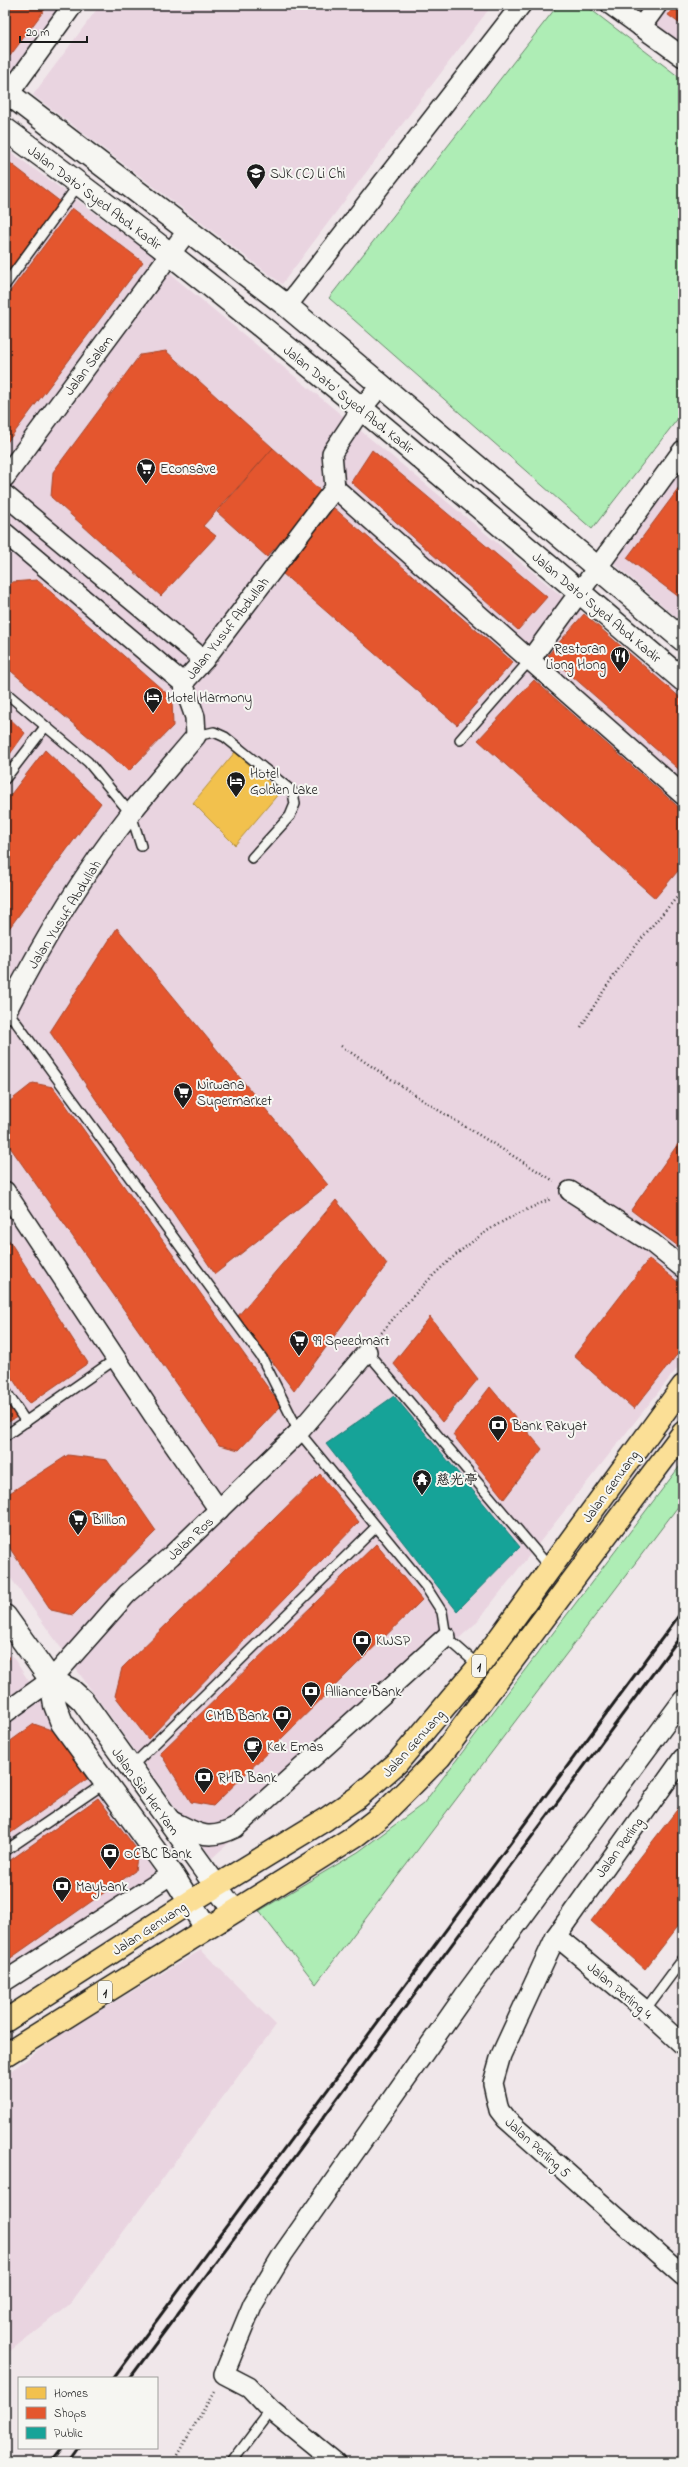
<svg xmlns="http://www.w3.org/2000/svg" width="688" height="2467" font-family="'Indie Flower','LXGW WenKai TC',sans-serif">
	<rect width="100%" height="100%" fill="#f0e7ea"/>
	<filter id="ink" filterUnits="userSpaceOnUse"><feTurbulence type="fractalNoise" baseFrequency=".025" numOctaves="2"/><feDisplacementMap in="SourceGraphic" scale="8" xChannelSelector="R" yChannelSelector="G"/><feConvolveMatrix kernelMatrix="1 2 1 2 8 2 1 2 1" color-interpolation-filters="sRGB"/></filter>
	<g filter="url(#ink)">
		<g fill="#e9d4e0">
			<polygon points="5,5 84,5 23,90 5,77"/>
			<polygon points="100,5 492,5 282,284 33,95"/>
			<polygon points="625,5 683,5 683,47"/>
			<polygon points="5,148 157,258 5,461"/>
			<polygon points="169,273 683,696 683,1361 475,1624 212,1858 5,1570 5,488"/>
			<polygon points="683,463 683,623 611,561"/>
			<polygon points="5,1645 164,1887 5,1992"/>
			<polygon points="201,1950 276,2025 70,2304 5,2355 5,2075 63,2033"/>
		</g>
		<g fill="#aeedb5" stroke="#658468">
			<polygon points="558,5 585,5 683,80 683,412 592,529 329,298"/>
			<polygon points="683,1462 683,1500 316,1984 259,1911 358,1852 423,1804"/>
		</g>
		<polygon fill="#f2c14e" stroke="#b2903f" points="235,752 280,792 235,845 193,803"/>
		<g fill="#e4572e" stroke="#a84529">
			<polygon points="5,5 48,5 10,56 5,52"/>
			<polygon points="675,5 683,5 683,26 668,15"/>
			<polygon points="5,159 62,203 5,277"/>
			<polygon points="72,208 143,262 5,445 5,298"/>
			<polygon points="166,351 273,448 203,526 216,536 161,596 51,497 53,472 140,355"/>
			<polygon points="273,448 323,493 267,557 217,512"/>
			<polygon points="372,450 547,597 518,630 351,482"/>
			<polygon points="682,484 683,484 683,600 627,558"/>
			<polygon points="334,508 513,662 457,725 282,573"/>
			<polygon points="37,580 172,698 173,726 129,771 5,666 5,590 12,582"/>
			<polygon points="584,614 683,700 683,773 548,655"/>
			<polygon points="534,680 683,811 683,865 655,898 478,740"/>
			<polygon points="5,714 25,733 5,761"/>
			<polygon points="45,750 101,803 5,934 5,802"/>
			<polygon points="117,928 328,1185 215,1274 50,1032"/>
			<polygon points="33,1083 53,1087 281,1406 239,1450 219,1445 5,1140 5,1105"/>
			<polygon points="683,1137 683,1250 631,1210"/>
			<polygon points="336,1200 387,1264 294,1391 238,1316"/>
			<polygon points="5,1234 88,1363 29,1404 5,1367"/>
			<polygon points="649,1259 683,1286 683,1347 634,1409 574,1356"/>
			<polygon points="430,1317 478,1379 442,1422 393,1363"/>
			<polygon points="490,1387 542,1449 504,1499 453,1435"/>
			<polygon points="5,1400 17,1417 5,1424"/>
			<polygon points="68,1455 107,1460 156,1531 73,1615 51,1610 5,1541 5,1496"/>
			<polygon points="320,1474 359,1522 148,1739 115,1696 122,1668"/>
			<polygon points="376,1544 422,1600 213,1806 191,1802 160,1753"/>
			<polygon points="5,1652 9,1658 5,1680"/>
			<polygon points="34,1724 57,1732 87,1779 5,1837 5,1745"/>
			<polygon points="98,1798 138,1851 135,1871 5,1962 5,1864"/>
			<polygon points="683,1802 683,1920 645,1969 591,1921"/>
		</g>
		<polygon fill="#17a398" stroke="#187a73" points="394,1396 520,1547 457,1611 326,1444"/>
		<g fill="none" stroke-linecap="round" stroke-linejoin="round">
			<g stroke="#1c1c1c" stroke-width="12">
				<g id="lane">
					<polyline points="5,285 79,184"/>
					<polyline points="5,692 88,762 131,814 141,846"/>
					<polyline points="196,736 214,732 225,737 293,792 295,804 290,816 252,858"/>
					<polyline points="460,740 530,660"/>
					<polyline points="5,779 45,727"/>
					<polyline points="7,1010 262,1358 299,1432 426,1587 442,1612 446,1637 479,1666"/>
					<polyline points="367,1352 550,1568"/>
					<polyline points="5,1390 26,1422"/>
					<polyline points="5,1436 117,1358"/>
					<polyline points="131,1767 376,1527"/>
					<polyline points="5,1851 105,1783"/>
					<polyline points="645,2010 683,1959"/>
					<polyline points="232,2462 271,2410"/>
				</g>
			</g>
			<g stroke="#1c1c1c" stroke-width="22">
				<g id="street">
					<polyline points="611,5 683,57"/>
					<polyline points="641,27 657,5"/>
					<polyline points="5,99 73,5"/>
					<polyline points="287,306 521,5"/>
					<polyline points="5,477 188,230"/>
					<polyline points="335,488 683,795"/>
					<polyline points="5,495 204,660"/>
					<polyline points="5,533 183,683"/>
					<polyline points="530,660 683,450"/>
					<path d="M5,1014C41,944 82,875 131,813C152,787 174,762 196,736L195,717L183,683L204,660L335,488L332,453L362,408L381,385"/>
					<polyline points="5,1191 154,1416 219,1510"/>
					<polyline points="570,1191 652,1243 683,1268"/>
					<polyline points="5,1713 51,1680 127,1594 171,1556 299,1432 367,1352"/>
					<polyline points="683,1758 556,1936 501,2055 493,2083 499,2110 506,2119 683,2276"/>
					<path d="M166,1818C194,1831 205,1843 235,1828L446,1637"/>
					<polyline points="556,1936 645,2010 683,2045"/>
					<polyline points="5,1981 172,1874"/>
					<polyline points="335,2462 271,2410 249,2387 224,2374 253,2304 283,2254 464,1996 683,1700"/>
				</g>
			</g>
			<g stroke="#1c1c1c" stroke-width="25">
				<g id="secondary">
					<polyline points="5,91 287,306 683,640"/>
					<path d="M5,129C241,301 461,492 683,680"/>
					<polyline points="5,1616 51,1680 55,1705 62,1723 172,1874 206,1928"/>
					<polyline points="51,1680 71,1690 83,1701 234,1911"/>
				</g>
			</g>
			<g stroke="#1c1c1c" stroke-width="25">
				<g id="highway">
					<polyline points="5,2021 190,1902 326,1819 358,1797 397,1763 479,1666 683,1386"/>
					<polyline points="5,2055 355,1836 381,1816 440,1757 683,1433"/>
				</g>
			</g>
			<g stroke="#1c1c1c" stroke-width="2.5" stroke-dasharray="1 3" stroke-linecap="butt">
				<path d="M581,1027C613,974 641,936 683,891"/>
				<polyline points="341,1046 430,1105 554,1181"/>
				<path d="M379,1336C407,1301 439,1266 476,1239C498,1222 525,1210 551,1199"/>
				<polyline points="173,2462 214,2392"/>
			</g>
			<use href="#lane" stroke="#f6f6f2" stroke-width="9"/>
			<use href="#street" stroke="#f6f6f2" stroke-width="19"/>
			<use href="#secondary" stroke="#f6f6f2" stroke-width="22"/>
			<use href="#highway" stroke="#fbdf96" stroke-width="22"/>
			<g stroke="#1c1c1c" stroke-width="3">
				<polyline points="114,2378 683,1610"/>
				<polyline points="130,2378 683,1633"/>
				<polyline points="51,2462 62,2448"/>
				<polyline points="68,2462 78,2448"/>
			</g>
		</g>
	</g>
	<defs>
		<g id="school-pin" transform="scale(1)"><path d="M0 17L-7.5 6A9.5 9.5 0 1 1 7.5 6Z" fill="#1c1c1c" stroke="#f6f6f2"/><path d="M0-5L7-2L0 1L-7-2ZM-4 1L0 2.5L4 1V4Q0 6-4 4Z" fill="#fff"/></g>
		<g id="supermarket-pin" transform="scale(1)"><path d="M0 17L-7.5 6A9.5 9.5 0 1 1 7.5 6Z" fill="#1c1c1c" stroke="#f6f6f2"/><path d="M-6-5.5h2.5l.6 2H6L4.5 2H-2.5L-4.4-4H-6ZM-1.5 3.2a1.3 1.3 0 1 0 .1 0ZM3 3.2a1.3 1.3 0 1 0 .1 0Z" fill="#fff"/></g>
		<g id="restaurant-pin" transform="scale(1)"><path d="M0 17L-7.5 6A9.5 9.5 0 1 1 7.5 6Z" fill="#1c1c1c" stroke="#f6f6f2"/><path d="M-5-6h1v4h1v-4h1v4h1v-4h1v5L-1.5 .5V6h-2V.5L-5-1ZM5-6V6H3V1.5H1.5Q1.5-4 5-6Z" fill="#fff"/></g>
		<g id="hotel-pin" transform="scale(1)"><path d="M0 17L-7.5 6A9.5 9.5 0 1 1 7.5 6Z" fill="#1c1c1c" stroke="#f6f6f2"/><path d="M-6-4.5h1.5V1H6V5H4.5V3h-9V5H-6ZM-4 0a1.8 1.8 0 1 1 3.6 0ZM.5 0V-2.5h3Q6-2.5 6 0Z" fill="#fff"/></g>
		<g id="bank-pin" transform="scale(1)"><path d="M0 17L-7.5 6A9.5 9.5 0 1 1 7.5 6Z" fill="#1c1c1c" stroke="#f6f6f2"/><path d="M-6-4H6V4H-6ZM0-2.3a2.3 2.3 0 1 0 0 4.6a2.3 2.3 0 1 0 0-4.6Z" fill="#fff"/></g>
		<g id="temple-pin" transform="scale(1)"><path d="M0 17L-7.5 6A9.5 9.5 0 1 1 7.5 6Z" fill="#1c1c1c" stroke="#f6f6f2"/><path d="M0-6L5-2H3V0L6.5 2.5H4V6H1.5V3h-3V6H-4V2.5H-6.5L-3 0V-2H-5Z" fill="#fff"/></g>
		<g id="cafe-pin" transform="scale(1)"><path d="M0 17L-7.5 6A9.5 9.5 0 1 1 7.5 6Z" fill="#1c1c1c" stroke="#f6f6f2"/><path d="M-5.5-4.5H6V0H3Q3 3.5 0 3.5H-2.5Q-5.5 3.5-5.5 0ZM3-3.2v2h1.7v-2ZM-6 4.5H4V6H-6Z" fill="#fff"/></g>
	</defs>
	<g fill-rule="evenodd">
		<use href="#school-pin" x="256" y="173"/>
		<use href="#supermarket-pin" x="146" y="468"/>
		<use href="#restaurant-pin" x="620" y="656"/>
		<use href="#hotel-pin" x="153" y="697"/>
		<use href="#hotel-pin" x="236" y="781"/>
		<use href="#supermarket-pin" x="183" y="1092"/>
		<use href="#supermarket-pin" x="299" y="1340"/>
		<use href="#bank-pin" x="498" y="1425"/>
		<use href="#temple-pin" x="422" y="1479"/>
		<use href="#supermarket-pin" x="78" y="1519"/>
		<use href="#bank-pin" x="362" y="1640"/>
		<use href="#bank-pin" x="311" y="1691"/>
		<use href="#bank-pin" x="282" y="1715"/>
		<use href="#cafe-pin" x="253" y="1746"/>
		<use href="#bank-pin" x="204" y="1777"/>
		<use href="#bank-pin" x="110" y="1853"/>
		<use href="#bank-pin" x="62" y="1886"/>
	</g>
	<g text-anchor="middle" stroke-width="4" stroke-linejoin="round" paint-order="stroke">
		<g fill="#f6f6f2" stroke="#5d5d5c" stroke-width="1">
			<rect x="472" y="1655" width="14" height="22" rx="3"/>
			<rect x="98" y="1981" width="14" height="22" rx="3"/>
		</g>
		<g font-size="13" font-weight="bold" fill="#1c1c1c">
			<text x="479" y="1671">1</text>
			<text x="105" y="1997">1</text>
		</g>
		<g font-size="14" fill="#1c1c1c" stroke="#f6f6f2" text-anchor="start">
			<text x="270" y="178">SJK (C) Li Chi</text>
			<text x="160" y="473">Econsave</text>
			<text x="606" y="653" text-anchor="end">Restoran<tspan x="606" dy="16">Liong Hong</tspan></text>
			<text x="167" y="702">Hotel Harmony</text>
			<text x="250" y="778">Hotel<tspan x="250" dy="16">Golden Lake</tspan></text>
			<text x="197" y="1089">Nirwana<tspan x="197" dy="16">Supermarket</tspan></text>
			<text x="313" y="1345">99 Speedmart</text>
			<text x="512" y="1430">Bank Rakyat</text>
			<text x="436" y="1484">慈光亭</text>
			<text x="92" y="1524">Billion</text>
			<text x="376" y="1645">KWSP</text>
			<text x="325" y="1696">Alliance Bank</text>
			<text x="268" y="1720" text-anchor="end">CIMB Bank</text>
			<text x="267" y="1751">Kek Emas</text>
			<text x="218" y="1782">RHB Bank</text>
			<text x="124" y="1858">OCBC Bank</text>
			<text x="76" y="1891">Maybank</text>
		</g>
		<g font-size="14" fill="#1c1c1c" stroke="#f6f6f2">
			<text transform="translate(95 197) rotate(37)" y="5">Jalan Dato' Syed Abd. Kadir</text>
			<text transform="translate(88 365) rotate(-53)" y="5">Jalan Salem</text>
			<text transform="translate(349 399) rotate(39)" y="5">Jalan Dato' Syed Abd. Kadir</text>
			<text transform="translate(597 607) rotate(40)" y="5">Jalan Dato' Syed Abd. Kadir</text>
			<text transform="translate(227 628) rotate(-52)" y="5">Jalan Yusuf Abdullah</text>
			<text transform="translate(64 914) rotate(-58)" y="5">Jalan Yusuf Abdullah</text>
			<text transform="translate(610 1486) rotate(-54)" y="5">Jalan Genuang</text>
			<text transform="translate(190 1538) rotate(-43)" y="5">Jalan Ros</text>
			<text transform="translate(413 1743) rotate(-48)" y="5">Jalan Genuang</text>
			<text transform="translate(146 1791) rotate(54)" y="5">Jalan Sia Her Yam</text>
			<text transform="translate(619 1847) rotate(-54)" y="5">Jalan Perling</text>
			<text transform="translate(149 1928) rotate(-33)" y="5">Jalan Genuang</text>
			<text transform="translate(620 1990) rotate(40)" y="5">Jalan Perling 4</text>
			<text transform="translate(538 2147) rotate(42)" y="5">Jalan Perling 5</text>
		</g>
	</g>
	<rect width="688" height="2467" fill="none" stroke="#f6f6f2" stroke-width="20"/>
	<rect x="10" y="10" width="668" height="2447" fill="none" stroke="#1c1c1c" stroke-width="1.5" filter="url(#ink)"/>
	<rect x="18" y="2377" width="140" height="72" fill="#f6f6f2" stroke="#9f9f9c"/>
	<rect x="26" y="2387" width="20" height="12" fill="#f2c14e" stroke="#9f9f9c"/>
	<text x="54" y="2397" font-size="12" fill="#1c1c1c">Homes</text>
	<rect x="26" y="2407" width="20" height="12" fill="#e4572e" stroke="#9f9f9c"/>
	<text x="54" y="2417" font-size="12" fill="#1c1c1c">Shops</text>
	<rect x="26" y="2427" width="20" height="12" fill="#17a398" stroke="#9f9f9c"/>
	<text x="54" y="2437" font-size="12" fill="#1c1c1c">Public</text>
	<path d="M20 36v6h67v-6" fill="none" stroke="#1c1c1c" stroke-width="2"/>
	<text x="26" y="36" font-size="12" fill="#1c1c1c" stroke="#f6f6f2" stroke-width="3" paint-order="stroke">20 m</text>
</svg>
